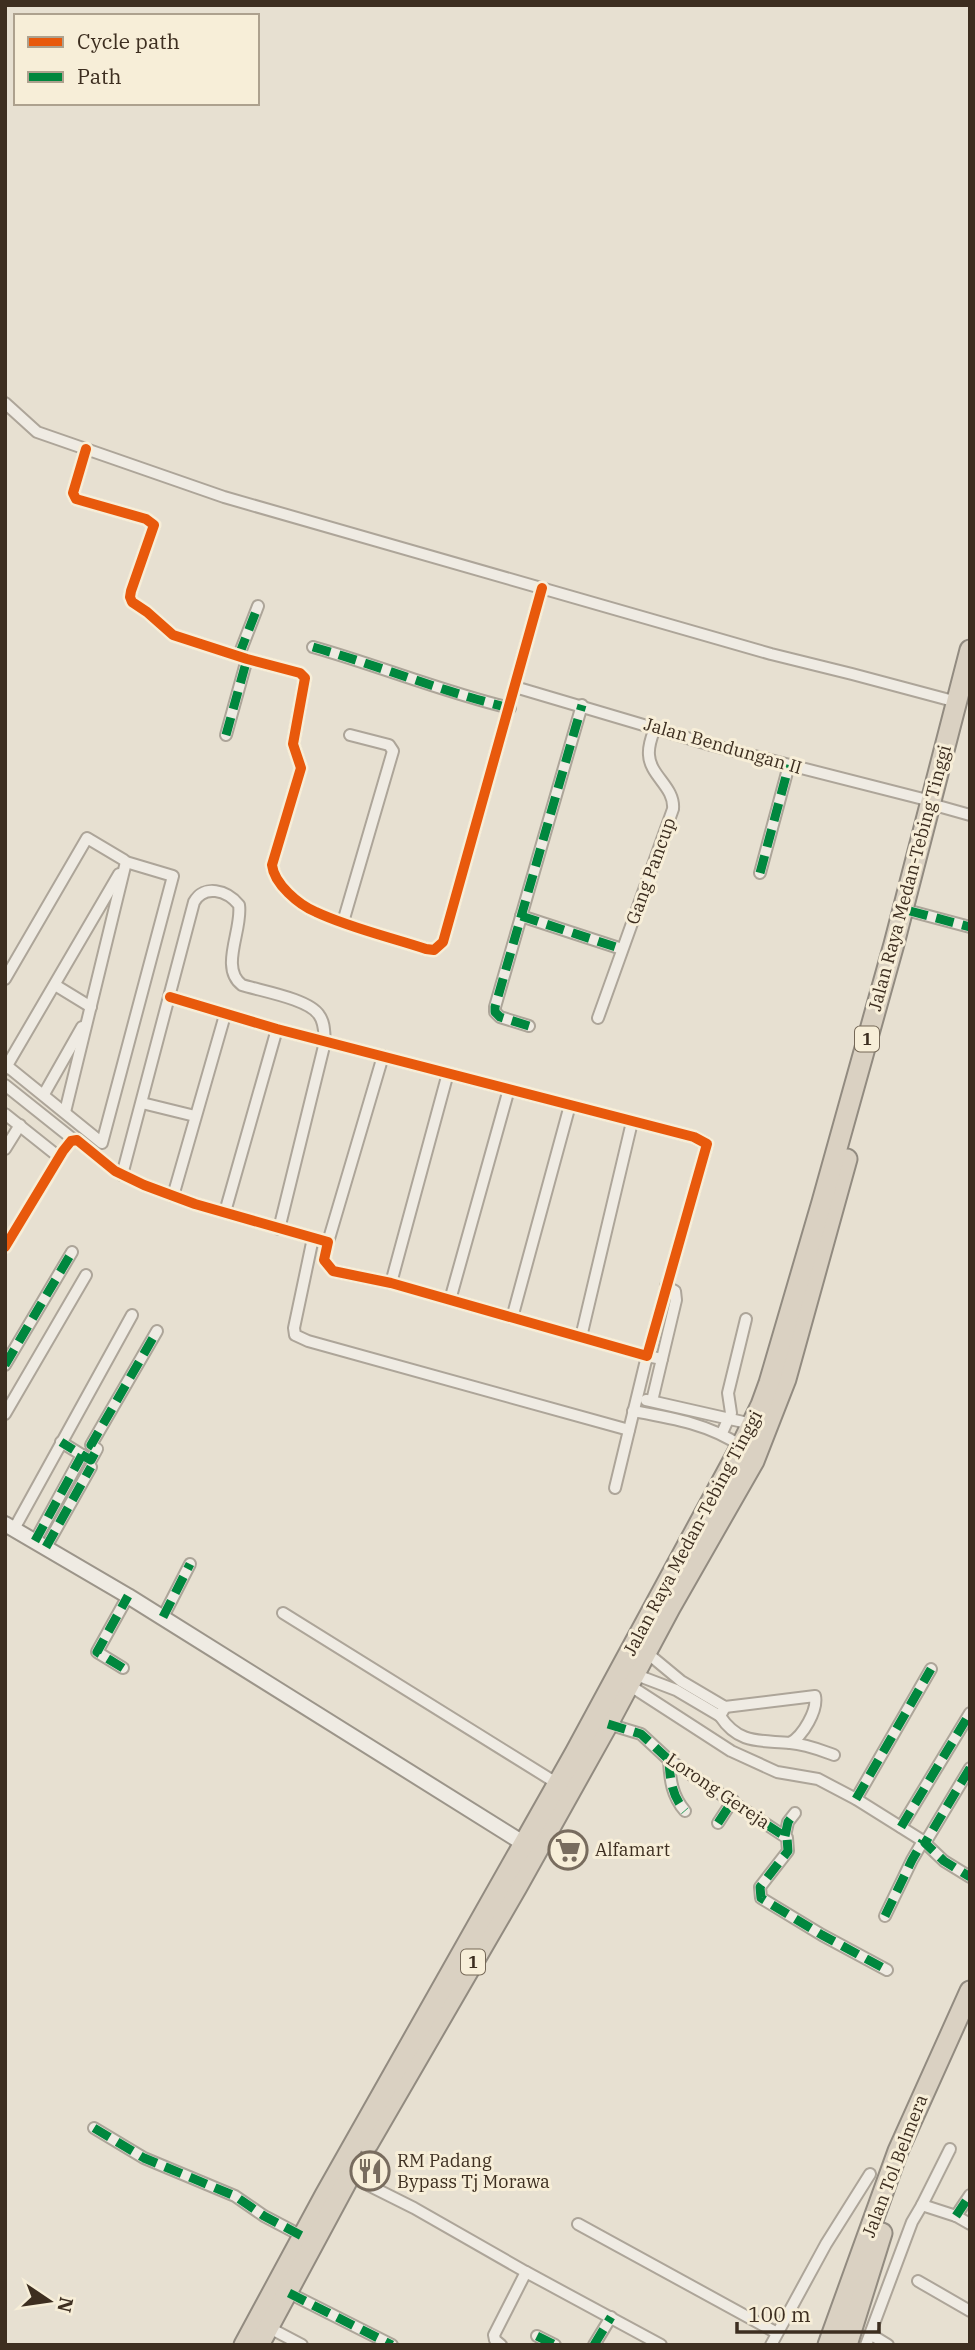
<svg xmlns="http://www.w3.org/2000/svg" width="975" height="2350" font-family="'IBM Plex Serif',serif">
	<rect width="100%" height="100%" fill="#e7e0d1"/>
	<g fill="none" stroke-linecap="round" stroke-linejoin="round">
		<g stroke="#ada599" stroke-width="14">
			<g id="street">
				<polyline points="5,403 37,432 224,497 771,654 852,674 957,702"/>
				<path d="M86,449L73,493L76,499L146,519L154,525L131,591L130,597L132,602L147,612L173,635L247,659L300,673L305,678L293,744L301,768L272,865C274,884 299,905 316,912C350,928 390,937 426,949L434,950L443,942L542,588"/>
				<path d="M313,647C380,666 443,692 510,708"/>
				<polyline points="239,655 258,606"/>
				<polyline points="515,687 711,745 931,801"/>
				<polyline points="226,735 247,659"/>
				<polyline points="938,806 970,815"/>
				<polyline points="760,873 789,765"/>
				<polyline points="910,911 970,927"/>
				<polyline points="521,916 622,949"/>
				<polyline points="343,922 393,751 389,745 350,735"/>
				<polyline points="5,979 87,838 124,860"/>
				<polyline points="55,985 91,1007"/>
				<path d="M598,1018L673,809C675,787 650,776 649,755C648,745 652,736 655,728"/>
				<polyline points="529,1026 500,1017 495,1012 495,1007 582,705"/>
				<polyline points="7,1066 102,1143 173,876 126,862"/>
				<polyline points="5,1069 119,874"/>
				<polyline points="5,1085 74,1140"/>
				<polyline points="44,1094 82,1027"/>
				<polyline points="142,1103 195,1116"/>
				<polyline points="65,1112 126,862"/>
				<polyline points="5,1114 59,1157"/>
				<polyline points="5,1149 20,1125"/>
				<path d="M122,1175L194,902C204,884 227,890 239,905C243,929 219,968 242,985C261,991 309,999 319,1015C325,1023 324,1033 325,1042L279,1229"/>
				<polyline points="173,1196 225,1015"/>
				<polyline points="225,1212 277,1029"/>
				<polyline points="313,1238 294,1328 295,1335 308,1341 629,1430"/>
				<polyline points="328,1242 383,1056"/>
				<polyline points="5,1247 63,1151 71,1141 77,1140 115,1171 144,1185 195,1204 328,1242 324,1260 333,1271 391,1283 647,1356 707,1144 694,1137 277,1029 170,997"/>
				<polyline points="391,1283 448,1073"/>
				<polyline points="450,1300 509,1089"/>
				<polyline points="512,1318 570,1105"/>
				<polyline points="581,1337 632,1122"/>
				<polyline points="5,1365 72,1252"/>
				<polyline points="646,1400 752,1424"/>
				<polyline points="652,1401 676,1300 675,1291 666,1286"/>
				<path d="M633,1411C672,1418 709,1424 741,1446"/>
				<polyline points="5,1414 86,1275"/>
				<polyline points="722,1433 731,1413 728,1393 746,1319"/>
				<polyline points="82,1455 91,1460 97,1449 91,1445 157,1331"/>
				<polyline points="615,1488 647,1356 662,1359"/>
				<polyline points="14,1529 132,1315"/>
				<polyline points="35,1541 82,1455 61,1442"/>
				<polyline points="46,1547 91,1467"/>
				<polyline points="283,1613 558,1784"/>
				<polyline points="163,1617 190,1564"/>
				<path d="M646,1652L681,1681L725,1707L815,1696C818,1710 803,1736 790,1743"/>
				<polyline points="123,1668 97,1652 128,1596"/>
				<polyline points="634,1674 676,1690 720,1716"/>
				<polyline points="629,1685 731,1751 777,1772 818,1779 856,1799 923,1841 944,1861 970,1877"/>
				<path d="M725,1707L720,1716C739,1745 761,1740 790,1743C806,1744 820,1750 834,1755"/>
				<polyline points="608,1724 641,1734 669,1760 787,1838 788,1851 760,1887 761,1898 822,1935 887,1970"/>
				<path d="M669,1760C670,1780 672,1796 685,1811"/>
				<polyline points="856,1799 931,1669"/>
				<polyline points="718,1823 733,1800"/>
				<polyline points="901,1827 970,1713"/>
				<polyline points="785,1836 788,1822 795,1813"/>
				<polyline points="925,1843 970,1768"/>
				<polyline points="885,1916 912,1860 923,1841"/>
				<polyline points="94,2128 144,2158 235,2196 264,2216 302,2236"/>
				<polyline points="350,2176 414,2208 526,2272 494,2335 495,2340 501,2345"/>
				<polyline points="922,2205 950,2149"/>
				<polyline points="956,2216 970,2195"/>
				<polyline points="578,2224 777,2333"/>
				<polyline points="526,2272 661,2345"/>
				<polyline points="918,2281 970,2311"/>
				<polyline points="289,2293 392,2345"/>
				<polyline points="264,2325 302,2345"/>
				<polyline points="870,2334 888,2345"/>
				<polyline points="537,2336 555,2345"/>
				<polyline points="594,2345 611,2317"/>
				<polyline points="771,2345 826,2244 870,2174"/>
				<polyline points="866,2345 912,2222 922,2205 956,2216 970,2224"/>
			</g>
		</g>
		<g stroke="#9c958a" stroke-width="18">
			<polyline id="secondary" points="5,1524 128,1596 523,1843"/>
		</g>
		<g stroke="#928b80" stroke-width="23">
			<g id="highway">
				<polyline points="368,2144 517,1887 608,1724 670,1608 754,1461 786,1379 847,1159"/>
				<polyline points="244,2345 325,2195 575,1753 741,1446 761,1405 769,1383 822,1202 894,944 970,650"/>
				<polyline points="259,2345 353,2170"/>
				<polyline points="828,2345 898,2151 970,1991"/>
				<polyline points="847,2345 882,2233"/>
			</g>
		</g>
		<use href="#street" stroke="#efebe3" stroke-width="10"/>
		<use href="#secondary" stroke="#efebe3" stroke-width="14"/>
		<use href="#highway" stroke="#dad1c2" stroke-width="19"/>
		<g stroke="#00873e" stroke-width="9" stroke-dasharray="18 9" stroke-linecap="butt">
			<path d="M313,647C380,666 443,692 510,708"/>
			<polyline points="239,655 258,606"/>
			<polyline points="226,735 247,659"/>
			<polyline points="760,873 789,765"/>
			<polyline points="910,911 970,927"/>
			<polyline points="521,916 622,949"/>
			<polyline points="529,1026 500,1017 495,1012 495,1007 582,705"/>
			<polyline points="5,1365 72,1252"/>
			<polyline points="82,1455 91,1460 97,1449 91,1445 157,1331"/>
			<polyline points="35,1541 82,1455 61,1442"/>
			<polyline points="46,1547 91,1467"/>
			<polyline points="163,1617 190,1564"/>
			<polyline points="123,1668 97,1652 128,1596"/>
			<polyline points="608,1724 641,1734 669,1760 787,1838 788,1851 760,1887 761,1898 822,1935 887,1970"/>
			<path d="M669,1760C670,1780 672,1796 685,1811"/>
			<polyline points="970,1768 925,1843 944,1861 970,1877"/>
			<polyline points="856,1799 931,1669"/>
			<polyline points="718,1823 733,1800"/>
			<polyline points="901,1827 970,1713"/>
			<polyline points="785,1836 788,1822 795,1813"/>
			<polyline points="885,1916 912,1860 923,1841"/>
			<polyline points="94,2128 144,2158 235,2196 264,2216 302,2236"/>
			<polyline points="956,2216 970,2195"/>
			<polyline points="289,2293 392,2345"/>
			<polyline points="537,2336 555,2345"/>
			<polyline points="594,2345 611,2317"/>
		</g>
		<g stroke="#f7eed8" stroke-width="15">
			<g id="cycleway">
				<path d="M86,449L73,493L76,499L146,519L154,525L131,591L130,597L132,602L147,612L173,635L247,659L300,673L305,678L293,744L301,768L272,865C274,884 299,905 316,912C350,928 390,937 426,949L434,950L443,942L542,588"/>
				<polyline points="5,1247 63,1151 71,1141 77,1140 115,1171 144,1185 195,1204 328,1242 324,1260 333,1271 391,1283 647,1356 707,1144 694,1137 277,1029 170,997"/>
			</g>
		</g>
		<use href="#cycleway" stroke="#e8590c" stroke-width="10"/>
	</g>
	<defs>
		<g id="supermarket-ring" transform="scale(2.0125)"><circle r="9.5" fill="#f7eed8" stroke="#786c5e" stroke-width="1.5"/><path d="M-6-5.5h2.5l.6 2H6L4.5 2H-2.5L-4.4-4H-6ZM-1.5 3.2a1.3 1.3 0 1 0 .1 0ZM3 3.2a1.3 1.3 0 1 0 .1 0Z" fill="#786c5e"/></g>
		<g id="restaurant-ring" transform="scale(2.0125)"><circle r="9.5" fill="#f7eed8" stroke="#786c5e" stroke-width="1.5"/><path d="M-5-6h1v4h1v-4h1v4h1v-4h1v5L-1.5 .5V6h-2V.5L-5-1ZM5-6V6H3V1.5H1.5Q1.5-4 5-6Z" fill="#786c5e"/></g>
	</defs>
	<g fill-rule="evenodd">
		<use href="#supermarket-ring" x="568" y="1850"/>
		<use href="#restaurant-ring" x="370" y="2171"/>
	</g>
	<g text-anchor="middle" stroke-width="6" stroke-linejoin="round" paint-order="stroke">
		<g fill="#f7eed8" stroke="#756857" stroke-width="2">
			<rect x="855" y="1026.5" width="24" height="25" rx="5"/>
			<rect x="461" y="1949.5" width="24" height="25" rx="5"/>
		</g>
		<g font-size="16" font-weight="bold" fill="#3d2e20">
			<text x="867" y="1045">1</text>
			<text x="473" y="1968">1</text>
		</g>
		<g font-size="18" fill="#3d2e20" stroke="#f7eed8">
			<text transform="translate(723 746) rotate(16)" y="6">Jalan Bendungan II</text>
			<text transform="translate(651 871) rotate(-70)" y="6">Gang Pancup</text>
			<text transform="translate(910 878) rotate(-75)" y="6">Jalan Raya Medan-Tebing Tinggi</text>
			<text transform="translate(693 1533) rotate(-62)" y="6">Jalan Raya Medan-Tebing Tinggi</text>
			<text transform="translate(718 1791) rotate(34)" y="6">Lorong Gereja</text>
			<text transform="translate(895 2166) rotate(-69)" y="6">Jalan Tol Belmera</text>
		</g>
		<g font-size="18" fill="#3d2e20" stroke="#f7eed8" text-anchor="start">
			<text x="595" y="1856">Alfamart</text>
			<text x="397" y="2167">RM Padang<tspan x="397" dy="21">Bypass Tj Morawa</tspan></text>
		</g>
	</g>
	<rect width="975" height="2350" fill="none" stroke="#3d2e20" stroke-width="14"/>
	<rect x="14" y="14" width="245" height="91" fill="#f7eed8" stroke="#ada18e" stroke-width="2"/>
	<rect x="28" y="37" width="35" height="10" fill="#e8590c" stroke="#ada18e" stroke-width="2"/>
	<text x="77" y="49" font-size="21" fill="#3d2e20">Cycle path</text>
	<rect x="28" y="72" width="35" height="10" fill="#00873e" stroke="#ada18e" stroke-width="2"/>
	<text x="77" y="84" font-size="21" fill="#3d2e20">Path</text>
	<g transform="translate(49 2301) rotate(103)" stroke="#f7eed8" stroke-width="5" paint-order="stroke">
	<path d="M0-5L12 26L0 18L-12 26Z" fill="#3d2e20"/>
	<text y="-10" font-size="19" font-weight="bold" text-anchor="middle" fill="#3d2e20">N</text>
	</g>
	<path d="M737 2322v10h142v-10" fill="none" stroke="#3d2e20" stroke-width="3.5"/>
	<text x="748" y="2322" font-size="21" fill="#3d2e20" stroke="#f7eed8" stroke-width="5" paint-order="stroke">100 m</text>
</svg>
